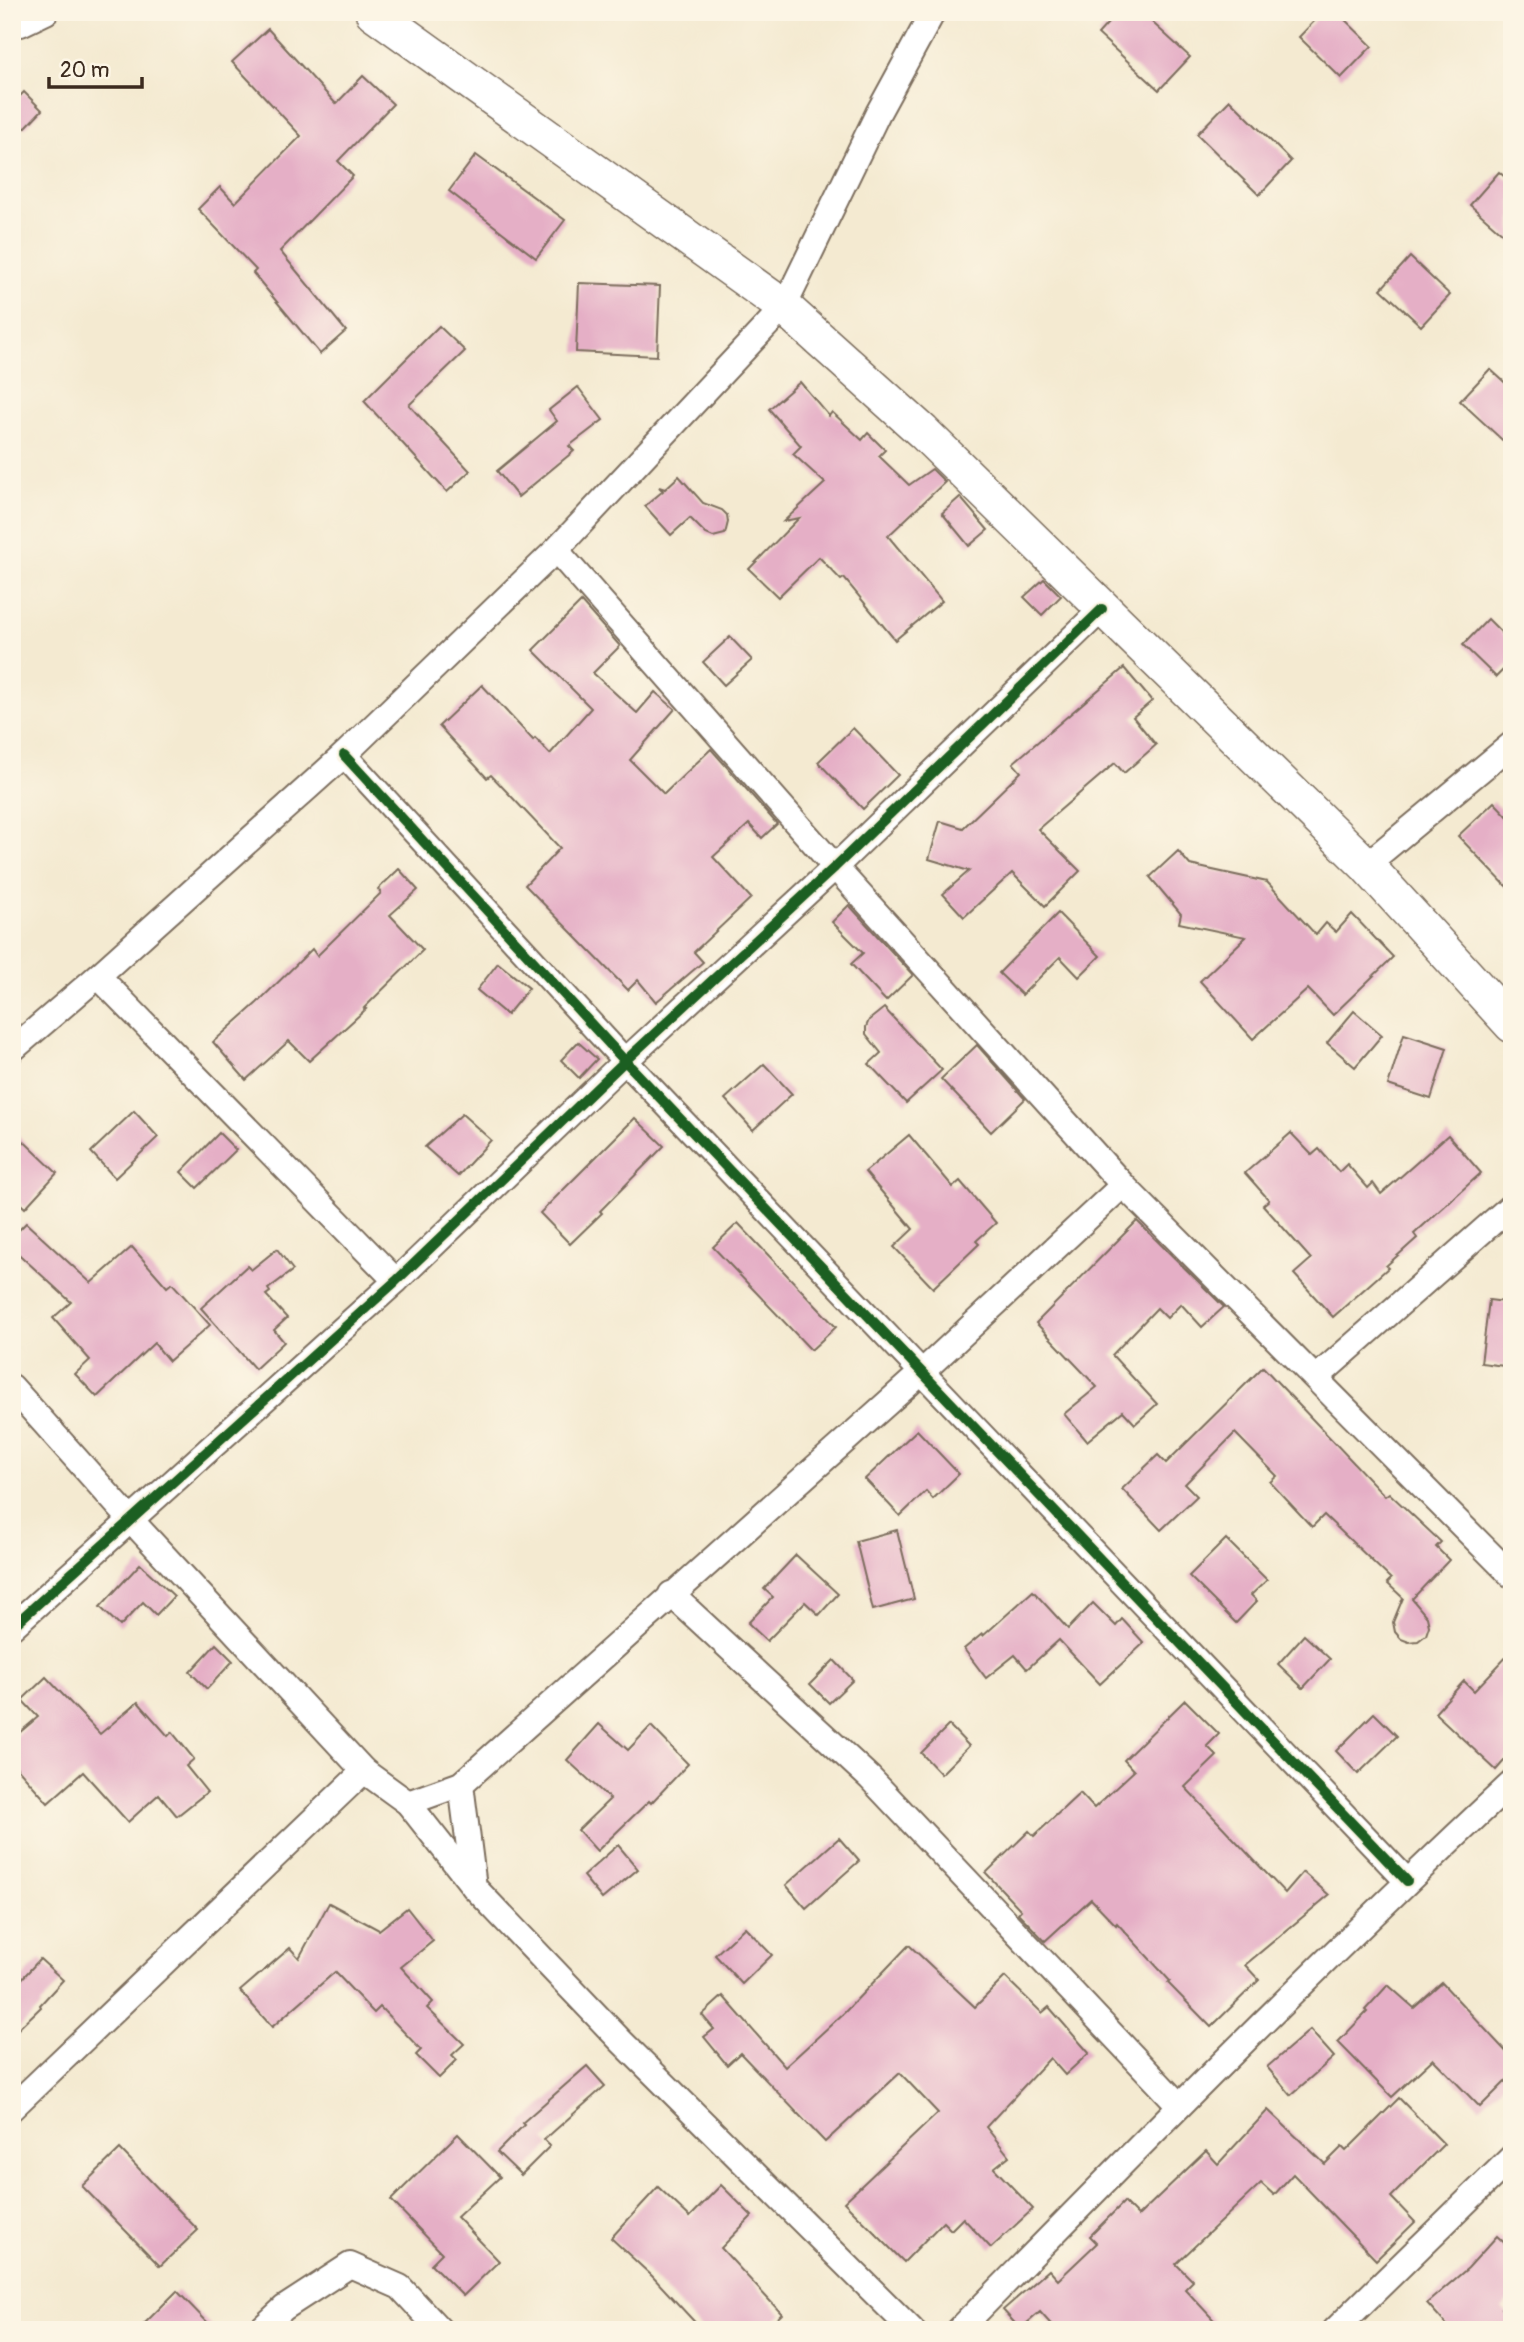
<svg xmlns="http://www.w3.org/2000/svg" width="1524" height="2342" font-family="Pangolin,sans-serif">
	<rect width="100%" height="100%" fill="#fcf5e5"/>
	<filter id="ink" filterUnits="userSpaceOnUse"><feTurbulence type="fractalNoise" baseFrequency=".0143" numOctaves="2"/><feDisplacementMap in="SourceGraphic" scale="14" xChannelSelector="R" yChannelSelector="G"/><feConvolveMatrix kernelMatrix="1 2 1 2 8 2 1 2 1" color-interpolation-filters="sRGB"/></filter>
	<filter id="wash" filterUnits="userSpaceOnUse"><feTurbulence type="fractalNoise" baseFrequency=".00686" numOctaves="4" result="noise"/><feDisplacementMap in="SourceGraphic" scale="28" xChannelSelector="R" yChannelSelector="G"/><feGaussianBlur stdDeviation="1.57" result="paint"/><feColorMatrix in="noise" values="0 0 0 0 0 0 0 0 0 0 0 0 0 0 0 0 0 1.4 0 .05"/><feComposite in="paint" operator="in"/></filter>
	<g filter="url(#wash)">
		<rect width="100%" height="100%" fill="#f4ead1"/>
		<g id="blocks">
			<g fill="#e5afc6">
				<polygon points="1118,12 1141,12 1190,57 1159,90 1098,34"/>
				<polygon points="1323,12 1337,12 1372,46 1341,78 1299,37"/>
				<polygon points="268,29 336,104 363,76 393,104 338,161 353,176 280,251 346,331 320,354 253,273 256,270 198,209 220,187 235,203 301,136 232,62"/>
				<polygon points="24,92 42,110 25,128 12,115 12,104"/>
				<polygon points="1230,100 1291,161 1259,195 1197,134"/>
				<polygon points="476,155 565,220 536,258 449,191"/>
				<polygon points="1499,172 1512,183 1512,242 1470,205"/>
				<polygon points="1410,257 1450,295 1421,326 1381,289"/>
				<polygon points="579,283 660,286 657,356 576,352"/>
				<polygon points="439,326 465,351 409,405 470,471 447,492 364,401"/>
				<polygon points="1490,369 1512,389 1512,449 1460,401"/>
				<polygon points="800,382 829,416 832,412 862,440 868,433 885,450 879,456 909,485 932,469 945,482 888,536 942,601 895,640 844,578 841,580 819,557 778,597 749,569 799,518 784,521 825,483 793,454 801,446 769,409"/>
				<polygon points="578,387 603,420 569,446 574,451 518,497 497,471 557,421 549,410"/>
				<polygon points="679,476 703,503 722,510 727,515 728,522 725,534 713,537 706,534 690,518 671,535 645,506 663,491 659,487 665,489"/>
				<polygon points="960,497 988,530 969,546 942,513"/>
				<polygon points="1044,579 1061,596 1042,615 1024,597"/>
				<polygon points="581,602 620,646 593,673 637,713 655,692 675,709 630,760 664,794 711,749 777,824 762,838 749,824 713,857 751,898 694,952 703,962 656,1002 638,980 628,990 525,885 560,848 491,775 487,778 439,726 482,685 533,740 535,738 550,754 591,708 533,650"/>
				<polygon points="1488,619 1512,643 1512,661 1496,677 1463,645"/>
				<polygon points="730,637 752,660 724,685 703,662"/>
				<polygon points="1124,668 1152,701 1133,717 1156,745 1124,773 1115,763 1038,829 1080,871 1045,906 1012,873 964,917 943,894 969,871 929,859 940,821 963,828 1021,772 1013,763"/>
				<polygon points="853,728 898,775 863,809 818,762"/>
				<polygon points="1494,802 1512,821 1512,892 1458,836"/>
				<polygon points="1178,851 1190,865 1267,882 1316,935 1326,923 1336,932 1352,914 1393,957 1333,1015 1308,989 1253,1039 1200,981 1246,937 1179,923 1181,914 1150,877"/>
				<polygon points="399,869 418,890 390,915 423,950 364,1008 366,1009 309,1061 289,1041 246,1080 213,1042 257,1003 312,949 317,956 381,893 378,889"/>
				<polygon points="849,905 913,975 886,1001 851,964 863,953 832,922"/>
				<polygon points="1058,913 1100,956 1079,977 1060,957 1022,995 999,973"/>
				<polygon points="498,963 529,988 507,1015 477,990"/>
				<polygon points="884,1008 942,1070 906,1103 869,1064 881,1053 866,1034 866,1027 869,1020"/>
				<polygon points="1354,1011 1382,1035 1355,1067 1327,1043"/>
				<polygon points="1404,1034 1447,1048 1431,1099 1388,1085"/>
				<polygon points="578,1042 597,1059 579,1078 561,1060"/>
				<polygon points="977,1045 1025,1099 991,1132 941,1079"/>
				<polygon points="764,1064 792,1094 753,1130 725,1099"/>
				<polygon points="134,1111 158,1137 115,1178 91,1152"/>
				<polygon points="462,1114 491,1140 458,1176 425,1147"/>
				<polygon points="635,1118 664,1146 600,1211 602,1213 570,1244 540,1213"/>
				<polygon points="12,1130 57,1173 25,1208 12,1196"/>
				<polygon points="219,1133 236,1150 197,1188 181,1172"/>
				<polygon points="1291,1133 1312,1155 1319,1149 1339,1172 1347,1164 1368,1188 1373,1183 1381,1194 1448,1135 1481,1173 1414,1234 1417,1238 1386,1266 1388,1268 1333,1317 1294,1274 1311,1259 1263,1205 1269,1200 1245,1173"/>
				<polygon points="909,1135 953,1187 960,1181 996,1223 976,1241 979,1244 933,1288 894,1247 913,1229 865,1172"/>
				<polygon points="1137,1221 1224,1307 1202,1327 1181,1304 1167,1318 1157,1308 1112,1355 1157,1404 1135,1424 1123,1411 1087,1441 1064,1414 1097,1387 1036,1323"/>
				<polygon points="26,1223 91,1283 132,1247 167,1287 172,1283 210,1325 169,1361 154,1343 97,1397 75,1374 90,1360 53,1318 71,1302 12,1248 12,1237"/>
				<polygon points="738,1223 836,1327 811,1350 713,1247"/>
				<polygon points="277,1249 293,1270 268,1289 270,1292 266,1295 287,1318 274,1330 284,1342 255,1369 201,1308 247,1266 251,1270"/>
				<polygon points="1489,1300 1512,1303 1512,1367 1481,1363"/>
				<polygon points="1263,1367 1385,1496 1389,1493 1441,1542 1436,1547 1449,1560 1412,1599 1427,1617 1429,1626 1426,1635 1418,1641 1409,1642 1401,1639 1395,1632 1393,1622 1403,1598 1387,1583 1391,1579 1324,1515 1312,1527 1270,1482 1277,1476 1235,1433 1185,1484 1197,1496 1161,1530 1122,1489 1158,1455 1166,1463"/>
				<polygon points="917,1430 959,1474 933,1499 926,1491 900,1516 865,1479"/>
				<polygon points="897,1530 914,1599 873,1610 856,1541"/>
				<polygon points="1226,1539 1267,1580 1251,1595 1257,1601 1236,1623 1189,1576"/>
				<polygon points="796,1555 838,1594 819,1615 805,1602 767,1641 748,1623 773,1597 764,1589"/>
				<polygon points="140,1564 174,1596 156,1615 143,1602 120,1626 100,1607"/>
				<polygon points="1033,1591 1068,1629 1093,1603 1116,1626 1122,1619 1144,1643 1100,1684 1059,1640 1027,1669 1015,1655 986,1678 964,1649 982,1634 983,1636"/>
				<polygon points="1304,1635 1330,1659 1303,1688 1278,1664"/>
				<polygon points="216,1644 233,1661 207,1689 190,1672"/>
				<polygon points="1512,1651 1512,1752 1496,1770 1435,1713 1464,1681 1474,1691"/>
				<polygon points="834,1660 853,1680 829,1703 810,1684"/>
				<polygon points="46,1677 100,1734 138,1702 168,1736 172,1732 194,1759 186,1766 207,1792 177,1816 159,1794 128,1822 83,1772 48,1803 12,1762 12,1739 38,1717 22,1700"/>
				<polygon points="1185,1700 1219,1734 1207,1746 1217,1756 1185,1787 1285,1893 1303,1872 1329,1895 1245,1965 1259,1980 1211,2027 1168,1983 1170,1981 1117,1923 1116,1925 1091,1899 1045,1941 1018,1913 1021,1910 986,1873 1029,1831 1034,1836 1080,1793 1094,1808 1134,1771 1124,1760"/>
				<polygon points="1374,1713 1397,1736 1358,1774 1336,1751"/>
				<polygon points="599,1724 628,1750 651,1726 688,1764 651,1803 649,1801 597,1851 578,1830 610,1799 567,1760"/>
				<polygon points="949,1725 969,1746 941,1774 921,1753"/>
				<polygon points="839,1838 859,1861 806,1908 786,1885"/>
				<polygon points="618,1845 638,1869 602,1899 583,1876"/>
				<polygon points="329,1903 379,1930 407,1908 433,1941 401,1967 433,2002 427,2008 464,2044 452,2055 457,2060 439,2078 416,2055 421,2050 380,2007 374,2013 335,1972 272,2027 240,1991 290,1948 299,1958"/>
				<polygon points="745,1927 772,1955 742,1984 715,1955"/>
				<polygon points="909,1945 975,2007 1005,1977 1042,2013 1049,2007 1089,2053 1065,2075 1050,2058 986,2127 1009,2156 994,2168 1033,2209 991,2248 963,2218 951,2230 943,2222 904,2262 844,2202 938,2113 900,2073 825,2142 740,2053 727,2065 704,2037 714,2029 702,2015 723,1996 785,2067 845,2012"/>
				<polygon points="40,1959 63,1980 40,2005 41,2007 12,2035 12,1977 18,1983"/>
				<polygon points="1442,1983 1512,2058 1512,2075 1480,2107 1433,2059 1392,2097 1338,2042 1367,2012 1365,2010 1388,1985 1414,2008"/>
				<polygon points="1310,2030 1334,2057 1291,2095 1267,2067"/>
				<polygon points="587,2066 605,2086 544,2140 550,2146 521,2175 497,2152 524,2125 522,2123"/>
				<polygon points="1399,2098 1444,2144 1391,2197 1415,2222 1376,2260 1293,2174 1274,2195 1261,2183 1176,2264 1193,2281 1185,2289 1223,2330 1056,2330 1040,2312 1020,2329 1003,2310 1049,2270 1058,2280 1097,2243 1090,2236 1124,2202 1138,2216 1206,2151 1218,2164 1268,2110 1325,2164 1342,2147 1346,2151"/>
				<polygon points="458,2134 500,2177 457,2217 499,2261 463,2296 431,2264 442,2253 391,2200"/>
				<polygon points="120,2149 198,2230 160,2266 82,2186"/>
				<polygon points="721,2185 752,2216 721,2248 782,2314 765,2330 702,2330 652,2276 611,2238 658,2187 690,2217"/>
				<polygon points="1497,2236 1512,2250 1512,2297 1502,2308 1512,2318 1512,2330 1451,2330 1427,2303 1468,2268"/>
				<polygon points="177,2291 215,2330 138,2330"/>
			</g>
		</g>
	</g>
	<g filter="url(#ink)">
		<use href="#blocks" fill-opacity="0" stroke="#7c6d5d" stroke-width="2"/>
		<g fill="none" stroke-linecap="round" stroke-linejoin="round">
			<g stroke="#7c6d5d" stroke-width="28">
				<g id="street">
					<polyline points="12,21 21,24 46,12"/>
					<polyline points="556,550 835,867 1123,1185 1512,1576"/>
					<polyline points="344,755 625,1061 1407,1881"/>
					<polyline points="1366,865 1512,744"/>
					<polyline points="98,976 396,1281"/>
					<polyline points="12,1050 98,976 344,755 556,550 784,307 878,113 933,12"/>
					<polyline points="1316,1378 1512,1205"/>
					<polyline points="12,1387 130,1519 364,1771 408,1803 474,1887 621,2041 912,2330"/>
					<polyline points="671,1594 870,1778 1179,2105"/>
					<polyline points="12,1627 396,1281 625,1061 835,867 1102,609"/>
					<polyline points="461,1784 474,1887"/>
					<polyline points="408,1803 461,1784 921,1373 1123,1185"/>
					<polyline points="12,2108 364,1771"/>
					<polyline points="260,2330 284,2308 350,2265 400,2287 440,2330"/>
					<path d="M959,2330C1140,2145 1322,1960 1512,1783"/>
					<polyline points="1335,2330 1512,2157"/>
				</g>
			</g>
			<g stroke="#7c6d5d" stroke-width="38">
				<polyline id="secondary" points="373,12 784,307 923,432 1366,865 1512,1025"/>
			</g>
			<use href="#street" stroke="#fff" stroke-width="24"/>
			<use href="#secondary" stroke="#fff" stroke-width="35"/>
			<g stroke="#fcf5e5" stroke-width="15">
				<g id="cycleway">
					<polyline points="344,755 625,1061 1407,1881"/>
					<polyline points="12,1627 396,1281 625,1061 835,867 1102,609"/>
				</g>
			</g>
			<use href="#cycleway" stroke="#1b5e20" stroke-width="10"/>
		</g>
	</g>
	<rect width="1524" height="2342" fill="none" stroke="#fcf5e5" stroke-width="42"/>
	<path d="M49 77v10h93v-10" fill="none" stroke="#3b2a1e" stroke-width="3.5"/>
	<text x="60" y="77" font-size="21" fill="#3b2a1e" stroke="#fcf5e5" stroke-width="5" paint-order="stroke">20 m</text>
</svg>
